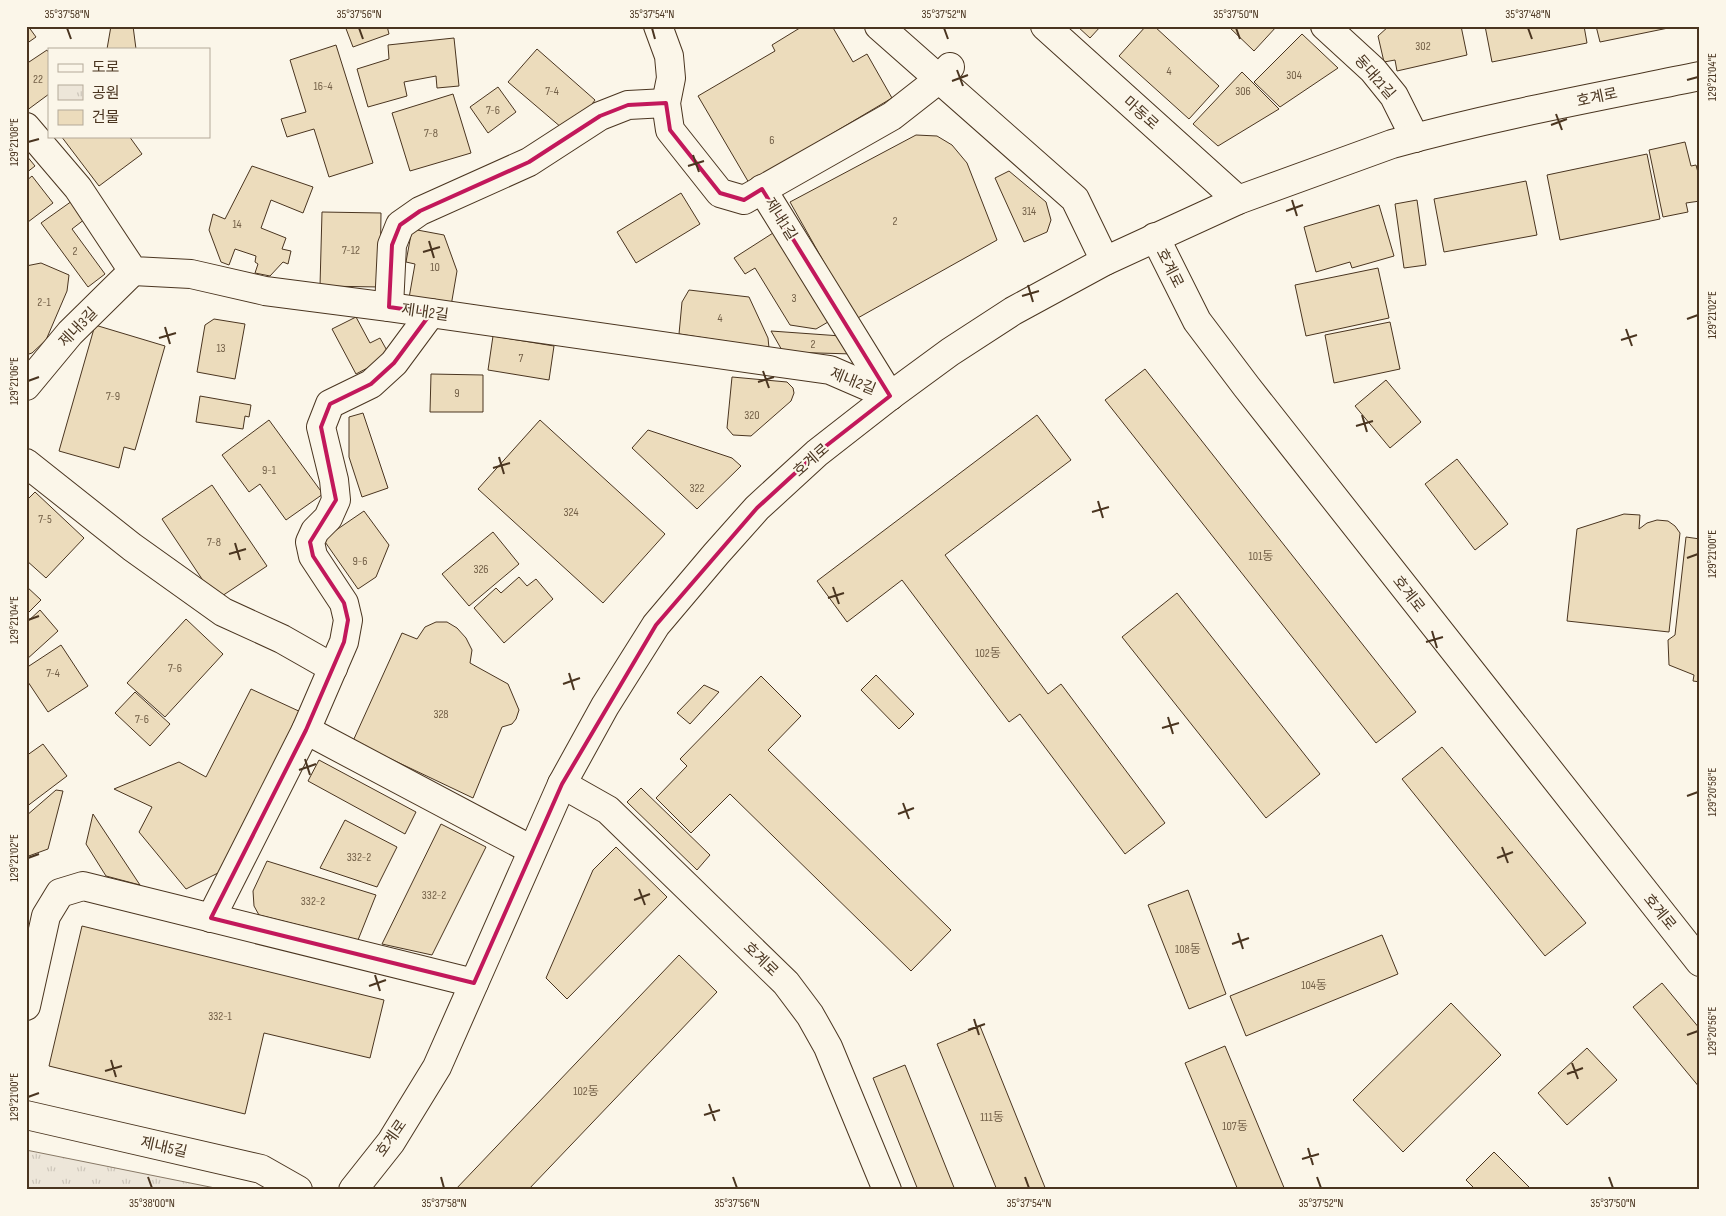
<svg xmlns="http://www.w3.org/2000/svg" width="1726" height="1216" font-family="'Sofia Sans Condensed','Noto Sans KR',sans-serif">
	<defs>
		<pattern id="park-tufts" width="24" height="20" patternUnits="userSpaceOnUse" patternTransform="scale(1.25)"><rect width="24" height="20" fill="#ede6d9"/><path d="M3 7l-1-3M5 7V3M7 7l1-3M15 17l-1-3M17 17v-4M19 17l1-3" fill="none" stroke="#cdc6ba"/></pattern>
	</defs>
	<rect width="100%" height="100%" fill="#fbf6e9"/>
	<polygon fill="url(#park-tufts)" stroke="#887966" points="26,1150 215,1188 214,1190 26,1190"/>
	<g fill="#ecdcbc" stroke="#4a3520">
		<polygon points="26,26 28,26 36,37 26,44"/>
		<polygon points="111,26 133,26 136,49 107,49"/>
		<polygon points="345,26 387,26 389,34 353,47"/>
		<polygon points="803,26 832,26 853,62 867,54 892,98 749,183 698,96 775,51 772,45"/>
		<polygon points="1077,26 1101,26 1090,38"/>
		<polygon points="1146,26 1154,26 1219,86 1189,119 1119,56"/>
		<polygon points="1228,26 1277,26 1254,51"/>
		<polygon points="1389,26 1461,26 1467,55 1397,71 1395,60 1384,62 1378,36"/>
		<polygon points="1485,26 1584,26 1587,43 1492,62"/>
		<polygon points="1596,26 1678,26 1600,42"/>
		<polygon points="1302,34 1338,68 1280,107 1254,82"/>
		<polygon points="454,38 459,86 437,88 436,76 404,82 407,96 368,107 357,69 389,59 388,45"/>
		<polygon points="336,45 373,163 329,177 314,129 287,137 281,119 306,112 290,60"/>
		<polygon points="537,49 595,100 580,121 562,128 508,82"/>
		<polygon points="47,50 49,53 49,94 26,111 26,64"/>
		<polygon points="1242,72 1279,109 1218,146 1193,124"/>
		<polygon points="498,87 516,112 488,133 470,107"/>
		<polygon points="453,94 471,153 410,171 392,113"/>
		<polygon points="916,135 937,136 952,145 967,163 997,240 856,319 790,202"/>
		<polygon points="61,136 129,136 142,154 99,186"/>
		<polygon points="1685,142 1691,166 1696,165 1700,180 1700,201 1686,203 1688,212 1663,217 1649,150"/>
		<polygon points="1647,154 1660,219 1560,240 1547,175"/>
		<polygon points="26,155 35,166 26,173"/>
		<polygon points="252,166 313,187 303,213 271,200 261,228 286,238 282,249 291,251 288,264 283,262 270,276 255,273 258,264 255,262 256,256 235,249 229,265 221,262 209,230 213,214 225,219"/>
		<polygon points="1009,171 1046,202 1051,220 1047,232 1024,242 995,178"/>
		<polygon points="32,176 53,203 28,222 26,220 26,181"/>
		<polygon points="1526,181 1537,235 1444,252 1434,199"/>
		<polygon points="681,193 700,224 636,263 617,232"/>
		<polygon points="1417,200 1426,265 1404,268 1395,204"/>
		<polygon points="72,201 85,219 72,229 105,274 88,287 41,223"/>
		<polygon points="1379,205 1394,256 1352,268 1350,262 1316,272 1304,227"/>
		<polygon points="322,212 381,213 380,287 320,286"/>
		<polygon points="412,229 444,235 457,271 451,306 409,298 415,264 406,262"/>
		<polygon points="773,233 828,322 816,329 790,325 755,268 745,274 734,258"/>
		<polygon points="41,263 69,275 67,291 46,340 32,353 26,355 26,266"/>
		<polygon points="1378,268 1389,318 1306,336 1295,285"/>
		<polygon points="689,290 749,297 768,338 769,348 679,334 682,302"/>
		<polygon points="356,317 370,343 380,338 390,356 356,374 332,329"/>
		<polygon points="214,319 245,324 235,379 197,372 205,325"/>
		<polygon points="1390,322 1400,369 1334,383 1325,335"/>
		<polygon points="95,325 165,346 135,450 124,447 119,468 59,451"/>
		<polygon points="771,331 841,336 853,354 783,352"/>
		<polygon points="493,336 554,346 549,380 488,370"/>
		<polygon points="1145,369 1416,712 1376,743 1105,400"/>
		<polygon points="431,374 483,375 483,412 430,412"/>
		<polygon points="732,377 787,382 793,388 794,393 791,401 751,436 733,435 727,428"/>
		<polygon points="1386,380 1421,422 1390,448 1355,406"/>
		<polygon points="200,396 251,405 249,417 245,416 243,429 196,422"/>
		<polygon points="363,413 388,488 362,497 349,457 349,417"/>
		<polygon points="1037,415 1071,460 945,555 1048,694 1061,684 1165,823 1125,854 1020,714 1009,722 902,580 847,622 817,581"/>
		<polygon points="269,420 323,494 286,520 260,484 249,492 222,455"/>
		<polygon points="540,420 665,534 603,603 478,489"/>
		<polygon points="648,430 732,458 741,466 697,509 632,448"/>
		<polygon points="1457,459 1508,524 1475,550 1425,484"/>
		<polygon points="212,485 267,566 216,600 162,519"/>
		<polygon points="35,492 84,538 46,578 26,560 26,501"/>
		<polygon points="364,511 389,545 376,577 358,589 323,539"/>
		<polygon points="1624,514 1640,515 1639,529 1647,523 1657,520 1668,521 1675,526 1680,533 1669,632 1567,621 1577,529"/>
		<polygon points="493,532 519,564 469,606 442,574"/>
		<polygon points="1686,537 1700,539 1700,682 1693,681 1694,675 1669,665 1668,640 1675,635"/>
		<polygon points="519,577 527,586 536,579 553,599 504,643 474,608 496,588 501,593"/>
		<polygon points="26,586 41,600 26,615"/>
		<polygon points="1177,593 1320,774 1266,818 1122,637"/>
		<polygon points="40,610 58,631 26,660 26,623"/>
		<polygon points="186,619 223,654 165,717 127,683"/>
		<polygon points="436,622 447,622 457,628 466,638 472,650 470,663 508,684 519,710 516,719 512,724 502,727 473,798 353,741 402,633 417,639 425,627"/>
		<polygon points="61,645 88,686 48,712 26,679 26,668"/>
		<polygon points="876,675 914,714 899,729 861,690"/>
		<polygon points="761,676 801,716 768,750 951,930 911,971 730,794 691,833 656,798 687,766 680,759"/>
		<polygon points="704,685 719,692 690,724 677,713"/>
		<polygon points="251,689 303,713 222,871 186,889 139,832 152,807 114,789 179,762 206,777"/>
		<polygon points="135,692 170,724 150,746 115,713"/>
		<polygon points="43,744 67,776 26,807 26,756"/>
		<polygon points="1442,747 1586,923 1545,956 1402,779"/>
		<polygon points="319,760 416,812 405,834 308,781"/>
		<polygon points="641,788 710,855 697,870 627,802"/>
		<polygon points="56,790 63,791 48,849 26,857 26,816"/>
		<polygon points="93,814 140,885 106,876 86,844"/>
		<polygon points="345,820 397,847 377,887 320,868"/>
		<polygon points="441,824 486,847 432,955 382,944"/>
		<polygon points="616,847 667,897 567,999 546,978 593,870"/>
		<polygon points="267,861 376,895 358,940 259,915 254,906 253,891"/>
		<polygon points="1188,890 1226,994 1189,1009 1148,905"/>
		<polygon points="82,926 384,1000 370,1058 264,1033 245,1114 49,1066"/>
		<polygon points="1382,935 1398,974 1246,1036 1230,996"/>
		<polygon points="679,955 717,992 528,1190 455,1190"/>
		<polygon points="1662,983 1700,1029 1700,1088 1633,1007"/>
		<polygon points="1451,1003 1501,1055 1403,1152 1353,1100"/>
		<polygon points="980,1026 1046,1190 997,1190 937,1044"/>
		<polygon points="1225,1046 1285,1190 1238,1190 1185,1063"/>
		<polygon points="1587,1048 1617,1080 1567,1125 1538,1093"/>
		<polygon points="905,1065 955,1190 918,1190 873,1078"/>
		<polygon points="1494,1152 1532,1190 1476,1190 1466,1180"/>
	</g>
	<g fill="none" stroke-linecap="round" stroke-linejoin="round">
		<g stroke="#4a3520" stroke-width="30">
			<g id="minor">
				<polyline points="658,26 669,56 671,78 666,103 670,130 720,193 744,200 892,116 938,80 950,67"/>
				<polyline points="879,26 1075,199 1105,261"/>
				<polyline points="1045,26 1238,200"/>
				<polyline points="1325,26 1373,70 1394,96 1415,138"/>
				<polyline points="26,127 78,188 133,271 191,274 265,291 389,307 830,370 890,396"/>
				<polyline points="762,189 890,396"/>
				<polyline points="1155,237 1197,321 1246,386 1700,962"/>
				<polyline points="389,307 392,245 400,225 420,211 529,162 600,116 628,105 666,103"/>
				<polyline points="26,386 70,333 133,271"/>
				<polyline points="26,463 132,547 223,612 282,639 333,668"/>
				<polyline points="306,730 532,850"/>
				<polyline points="562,784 608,810 786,983 810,1015 828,1047 887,1190"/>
				<polyline points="211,918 306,730 344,642 348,620 344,603 313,556 310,542 315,531 328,518 336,500 334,480 321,427 330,404 371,384 394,363 431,313"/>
				<polyline points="26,1006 46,916 60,893 83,886 474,983"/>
				<polyline points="26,1115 261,1169 298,1190"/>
				<path d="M353,1190L391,1142L437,1067L562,784L605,706L656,625L716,554L757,508L817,453L890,396L950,352L1013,311L1105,261L1238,200L1392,144C1493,116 1597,97 1700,76"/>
			</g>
		</g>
		<use href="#minor" stroke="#fbf6e9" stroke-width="28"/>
	</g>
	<path fill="none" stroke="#c2185b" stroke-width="4" stroke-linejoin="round" d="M666,103L670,130L720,193L744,200L762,189L890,396L817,453L757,508L656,625L562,784L474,983L211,918L306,730L344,642L348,620L344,603L313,556L310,542L336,500L321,427L330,404L371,384L394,363L431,313L389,307L392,245L400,225L420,211L529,162L600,116L628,105Z"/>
	<path fill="none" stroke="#4a3520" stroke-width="2" d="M67,28L71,39M359,28L363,39M652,28L655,39M944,28L948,39M1236,28L1240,39M1528,28L1532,39M957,70L963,86M1687,80L1698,77M952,81L968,75M1556,114L1562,130M1551,125L1567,119M28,142L39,139M693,155L699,172M688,166L704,161M1292,200L1297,216M1286,211L1303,205M429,241L434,258M423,252L440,247M1028,285L1033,302M1022,296L1039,291M1687,319L1698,315M165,327L170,344M1626,329L1632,346M159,338L176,333M1621,340L1637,335M763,371L769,388M28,381L39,377M758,382L774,377M1362,415L1367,432M1356,426L1373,421M499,457L504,474M493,468L510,463M1098,501L1103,518M1092,512L1109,507M235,543L240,560M229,554L246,549M1687,558L1698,554M833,587L839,604M828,598L844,593M28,620L39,616M1432,631L1437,648M1426,642L1443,637M569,673L574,690M563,684L580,678M1168,717L1173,734M1162,728L1179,723M305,759L310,775M299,770L316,764M1687,796L1698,792M903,803L909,819M898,814L914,808M1502,847L1508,863M28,858L39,854M1497,858L1513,852M639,889L645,905M634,900L650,894M1238,933L1243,949M1232,944L1249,938M375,975L380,991M369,986L386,980M974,1019L979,1035M968,1030L985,1024M1687,1035L1698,1031M111,1060L116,1077M1572,1063L1578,1079M105,1071L122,1066M1567,1074L1583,1068M28,1097L39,1093M709,1104L715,1121M704,1115L720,1110M1308,1148L1313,1165M1302,1159L1319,1154M148,1177L152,1188M441,1177L444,1188M733,1177L737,1188M1025,1177L1029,1188M1317,1177L1321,1188M1609,1177L1613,1188"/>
	<g text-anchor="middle" stroke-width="4" stroke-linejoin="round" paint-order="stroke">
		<g font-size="12" fill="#725f47">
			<text x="1423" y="50">302</text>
			<text x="1169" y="75">4</text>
			<text x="1294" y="79">304</text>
			<text x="38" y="83">22</text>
			<text x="323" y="90">16-4</text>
			<text x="552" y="95">7-4</text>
			<text x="1243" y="95">306</text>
			<text x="493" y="114">7-6</text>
			<text x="431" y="137">7-8</text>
			<text x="772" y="144">6</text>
			<text x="1029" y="215">314</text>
			<text x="895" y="225">2</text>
			<text x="237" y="228">14</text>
			<text x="351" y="254">7-12</text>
			<text x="75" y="255">2</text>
			<text x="435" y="271">10</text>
			<text x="794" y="302">3</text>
			<text x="44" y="306">2-1</text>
			<text x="720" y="322">4</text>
			<text x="813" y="348">2</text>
			<text x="221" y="352">13</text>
			<text x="521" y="362">7</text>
			<text x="457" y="397">9</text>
			<text x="113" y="400">7-9</text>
			<text x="752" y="419">320</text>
			<text x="269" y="474">9-1</text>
			<text x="697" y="492">322</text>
			<text x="571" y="516">324</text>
			<text x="45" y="523">7-5</text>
			<text x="214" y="546">7-8</text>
			<text x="1261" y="560">101동</text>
			<text x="360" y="565">9-6</text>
			<text x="481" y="573">326</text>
			<text x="988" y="657">102동</text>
			<text x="175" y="672">7-6</text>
			<text x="53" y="677">7-4</text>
			<text x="441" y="718">328</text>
			<text x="142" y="723">7-6</text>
			<text x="359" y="861">332-2</text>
			<text x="434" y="899">332-2</text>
			<text x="313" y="905">332-2</text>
			<text x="1188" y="953">108동</text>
			<text x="1314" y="989">104동</text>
			<text x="220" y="1020">332-1</text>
			<text x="586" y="1095">102동</text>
			<text x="992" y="1121">111동</text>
			<text x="1235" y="1130">107동</text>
		</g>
		<g font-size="15" fill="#4a3520" stroke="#fbf6e9">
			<text transform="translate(1375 77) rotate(49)" y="5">동대21길</text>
			<text transform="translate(1597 97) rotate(-12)" y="5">호계로</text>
			<text transform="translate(1141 113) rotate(42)" y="5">마동로</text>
			<text transform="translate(781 219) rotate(58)" y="5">제내1길</text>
			<text transform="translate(1170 268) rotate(63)" y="5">호계로</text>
			<text transform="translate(425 312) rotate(8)" y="5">제내2길</text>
			<text transform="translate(78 327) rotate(-46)" y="5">제내3길</text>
			<text transform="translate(853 381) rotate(22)" y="5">제내2길</text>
			<text transform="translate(811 460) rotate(-41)" y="5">호계로</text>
			<text transform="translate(1409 594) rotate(52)" y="5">호계로</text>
			<text transform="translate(1660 912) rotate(51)" y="5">호계로</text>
			<text transform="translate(761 959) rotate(44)" y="5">호계로</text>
			<text transform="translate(391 1138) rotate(-55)" y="5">호계로</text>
			<text transform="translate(164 1147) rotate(13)" y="5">제내5길</text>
		</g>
	</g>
	<rect width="1726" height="1216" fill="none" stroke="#fbf6e9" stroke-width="55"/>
	<rect x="48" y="48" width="162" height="90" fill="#fbf6e9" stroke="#b4a999"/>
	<rect x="58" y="64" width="25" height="8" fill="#fbf6e9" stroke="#b4a999"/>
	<text x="92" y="72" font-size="15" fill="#4a3520">도로</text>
	<rect x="58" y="85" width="25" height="15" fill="url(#park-tufts)" stroke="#b4a999"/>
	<text x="92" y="98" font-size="15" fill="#4a3520">공원</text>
	<rect x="58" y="110" width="25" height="15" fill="#ecdcbc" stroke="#b4a999"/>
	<text x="92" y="122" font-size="15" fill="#4a3520">건물</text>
	<rect x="28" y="28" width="1670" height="1160" fill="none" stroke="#4a3520" stroke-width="2"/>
	<g font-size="12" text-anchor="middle" fill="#4a3520">
		<text x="67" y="18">35°37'58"N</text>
		<text x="359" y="18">35°37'56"N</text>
		<text x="652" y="18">35°37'54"N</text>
		<text x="944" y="18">35°37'52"N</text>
		<text x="1236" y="18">35°37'50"N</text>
		<text x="1528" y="18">35°37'48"N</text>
		<text transform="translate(1712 77) rotate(-90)" y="4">129°21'04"E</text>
		<text transform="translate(14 142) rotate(-90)" y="4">129°21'08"E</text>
		<text transform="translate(1712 315) rotate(-90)" y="4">129°21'02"E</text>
		<text transform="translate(14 381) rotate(-90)" y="4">129°21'06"E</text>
		<text transform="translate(1712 554) rotate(-90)" y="4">129°21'00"E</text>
		<text transform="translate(14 620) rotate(-90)" y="4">129°21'04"E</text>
		<text transform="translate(1712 792) rotate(-90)" y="4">129°20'58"E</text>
		<text transform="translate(14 858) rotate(-90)" y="4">129°21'02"E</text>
		<text transform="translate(1712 1031) rotate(-90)" y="4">129°20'56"E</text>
		<text transform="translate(14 1097) rotate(-90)" y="4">129°21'00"E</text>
		<text x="152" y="1207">35°38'00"N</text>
		<text x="444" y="1207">35°37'58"N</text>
		<text x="737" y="1207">35°37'56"N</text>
		<text x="1029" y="1207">35°37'54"N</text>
		<text x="1321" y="1207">35°37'52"N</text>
		<text x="1613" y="1207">35°37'50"N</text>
	</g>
</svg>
